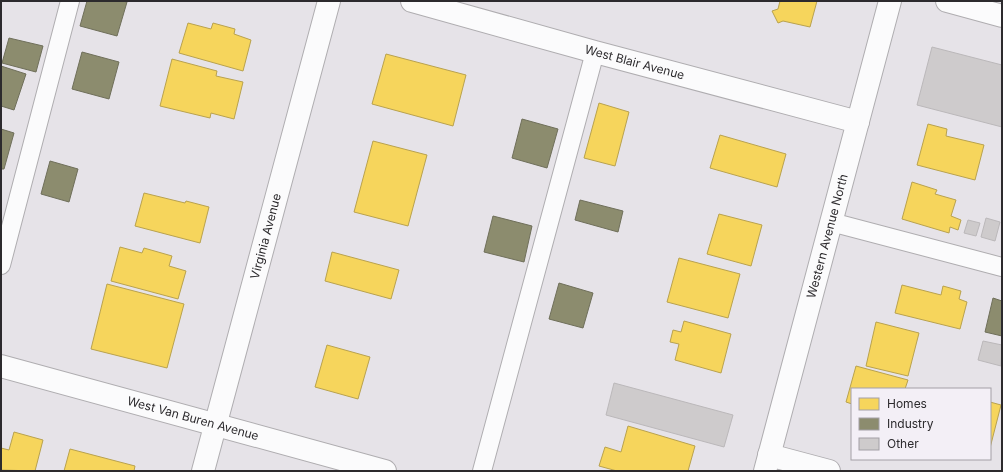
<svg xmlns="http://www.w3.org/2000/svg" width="1003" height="472" font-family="Inter,sans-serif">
	<rect width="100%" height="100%" fill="#e6e3e8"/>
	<g fill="#f6d55c" stroke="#b9a24e">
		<polygon points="780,1 817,1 810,27 783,21 778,23 772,11 778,9"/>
		<polygon points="188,23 211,29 213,23 235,29 234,34 251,40 243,71 179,53"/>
		<polygon points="386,54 466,75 453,126 372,104"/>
		<polygon points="172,59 217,71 216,76 243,82 234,119 211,113 210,118 160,106"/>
		<polygon points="599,103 629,112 615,166 584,158"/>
		<polygon points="928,124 947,129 946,136 984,145 975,180 917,165"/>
		<polygon points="720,135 786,154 777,187 710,168"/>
		<polygon points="373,141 427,155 408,226 354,212"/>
		<polygon points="912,182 937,190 935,194 956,200 951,216 961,220 958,230 950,227 949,233 902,219"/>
		<polygon points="144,193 185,203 186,201 209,207 200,243 135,226"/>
		<polygon points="719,214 762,225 751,266 707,254"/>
		<polygon points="120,247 142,253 144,248 172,256 169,266 186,271 178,299 111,281"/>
		<polygon points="332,252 399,270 391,299 325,281"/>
		<polygon points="679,258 740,274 728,318 667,302"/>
		<polygon points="107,284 184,304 167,368 91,349"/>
		<polygon points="902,285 941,295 943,286 961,291 959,299 967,302 960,329 895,313"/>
		<polygon points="684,321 731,334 721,373 675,360 679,344 670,342 673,330 681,332"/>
		<polygon points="876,322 919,333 908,376 866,366"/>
		<polygon points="327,345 370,357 358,399 315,387"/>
		<polygon points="856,366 908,380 905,389 852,389 852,404 846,402"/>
		<polygon points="990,402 1001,405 990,448"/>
		<polygon points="628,426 695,446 688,471 617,471 599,466 605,447 621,452"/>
		<polygon points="14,432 43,440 35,471 1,470 1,448 9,450"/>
		<polygon points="70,449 135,466 134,471 64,471"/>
	</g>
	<g fill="#8c8c6e" stroke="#6f6f5a">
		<polygon points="87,1 122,1 127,2 117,36 80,26"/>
		<polygon points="9,38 43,46 36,72 2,63"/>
		<polygon points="82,52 119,62 109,99 72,89"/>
		<polygon points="1,66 26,74 14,110 1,106"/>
		<polygon points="522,119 558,129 547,168 512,158"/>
		<polygon points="1,129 14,133 4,169 1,169"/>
		<polygon points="50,161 78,169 69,202 41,194"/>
		<polygon points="580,200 623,211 618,232 575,220"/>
		<polygon points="493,216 532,226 524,262 484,252"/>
		<polygon points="559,283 593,293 583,328 549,319"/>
		<polygon points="993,298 1002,301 1002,336 985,332"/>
	</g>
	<g fill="#cecbcc" stroke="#bbb8ba">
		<polygon points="932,47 1002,65 1002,127 917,105"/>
		<polygon points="986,218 1000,222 995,241 981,237"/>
		<polygon points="968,220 980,223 976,236 964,233"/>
		<polygon points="983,341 1002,345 1001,366 978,360"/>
		<polygon points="614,383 733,415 724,447 606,415"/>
	</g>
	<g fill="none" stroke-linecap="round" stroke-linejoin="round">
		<g stroke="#afadb0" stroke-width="20">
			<g id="service">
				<polyline points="831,222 1002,267"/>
				<polyline points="1,265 70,1"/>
				<polyline points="482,471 595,52"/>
			</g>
		</g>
		<g stroke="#afadb0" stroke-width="24">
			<g id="minor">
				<path id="s1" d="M412,1L595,52L858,122"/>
				<polyline points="947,1 1002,16"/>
				<path id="s2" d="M1,366L385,471"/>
				<polyline points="769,455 829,471"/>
				<path id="s3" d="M203,471L329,1"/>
			</g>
		</g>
		<g stroke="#afadb0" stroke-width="24">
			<g id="tertiary">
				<path id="s4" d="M765,471L890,1"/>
			</g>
		</g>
		<use href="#service" stroke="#fbfbfc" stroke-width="18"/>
		<use href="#minor" stroke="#fbfbfc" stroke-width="22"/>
		<use href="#tertiary" stroke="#fbfbfc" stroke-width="22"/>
	</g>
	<g text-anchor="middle" stroke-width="4" stroke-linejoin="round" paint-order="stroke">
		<g font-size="12" fill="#2c2a2d" stroke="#f3eff6">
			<text dy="4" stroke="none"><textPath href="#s1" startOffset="231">West Blair Avenue</textPath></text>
			<text dy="4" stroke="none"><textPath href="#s3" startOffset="243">Virginia Avenue</textPath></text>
			<text dy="4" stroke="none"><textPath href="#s4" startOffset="243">Western Avenue North</textPath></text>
			<text dy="4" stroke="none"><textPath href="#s2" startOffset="199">West Van Buren Avenue</textPath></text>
		</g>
	</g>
	<rect width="1003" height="472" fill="none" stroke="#2c2a2d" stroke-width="4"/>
	<rect x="851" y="388" width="140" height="72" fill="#f3eff6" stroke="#a3a0a6"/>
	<rect x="859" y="398" width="20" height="12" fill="#f6d55c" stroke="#a3a0a6"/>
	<text x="887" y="408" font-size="12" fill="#2c2a2d">Homes</text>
	<rect x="859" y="418" width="20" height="12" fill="#8c8c6e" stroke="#a3a0a6"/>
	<text x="887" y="428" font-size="12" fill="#2c2a2d">Industry</text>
	<rect x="859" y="438" width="20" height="12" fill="#cecbcc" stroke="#a3a0a6"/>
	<text x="887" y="448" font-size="12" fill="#2c2a2d">Other</text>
</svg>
